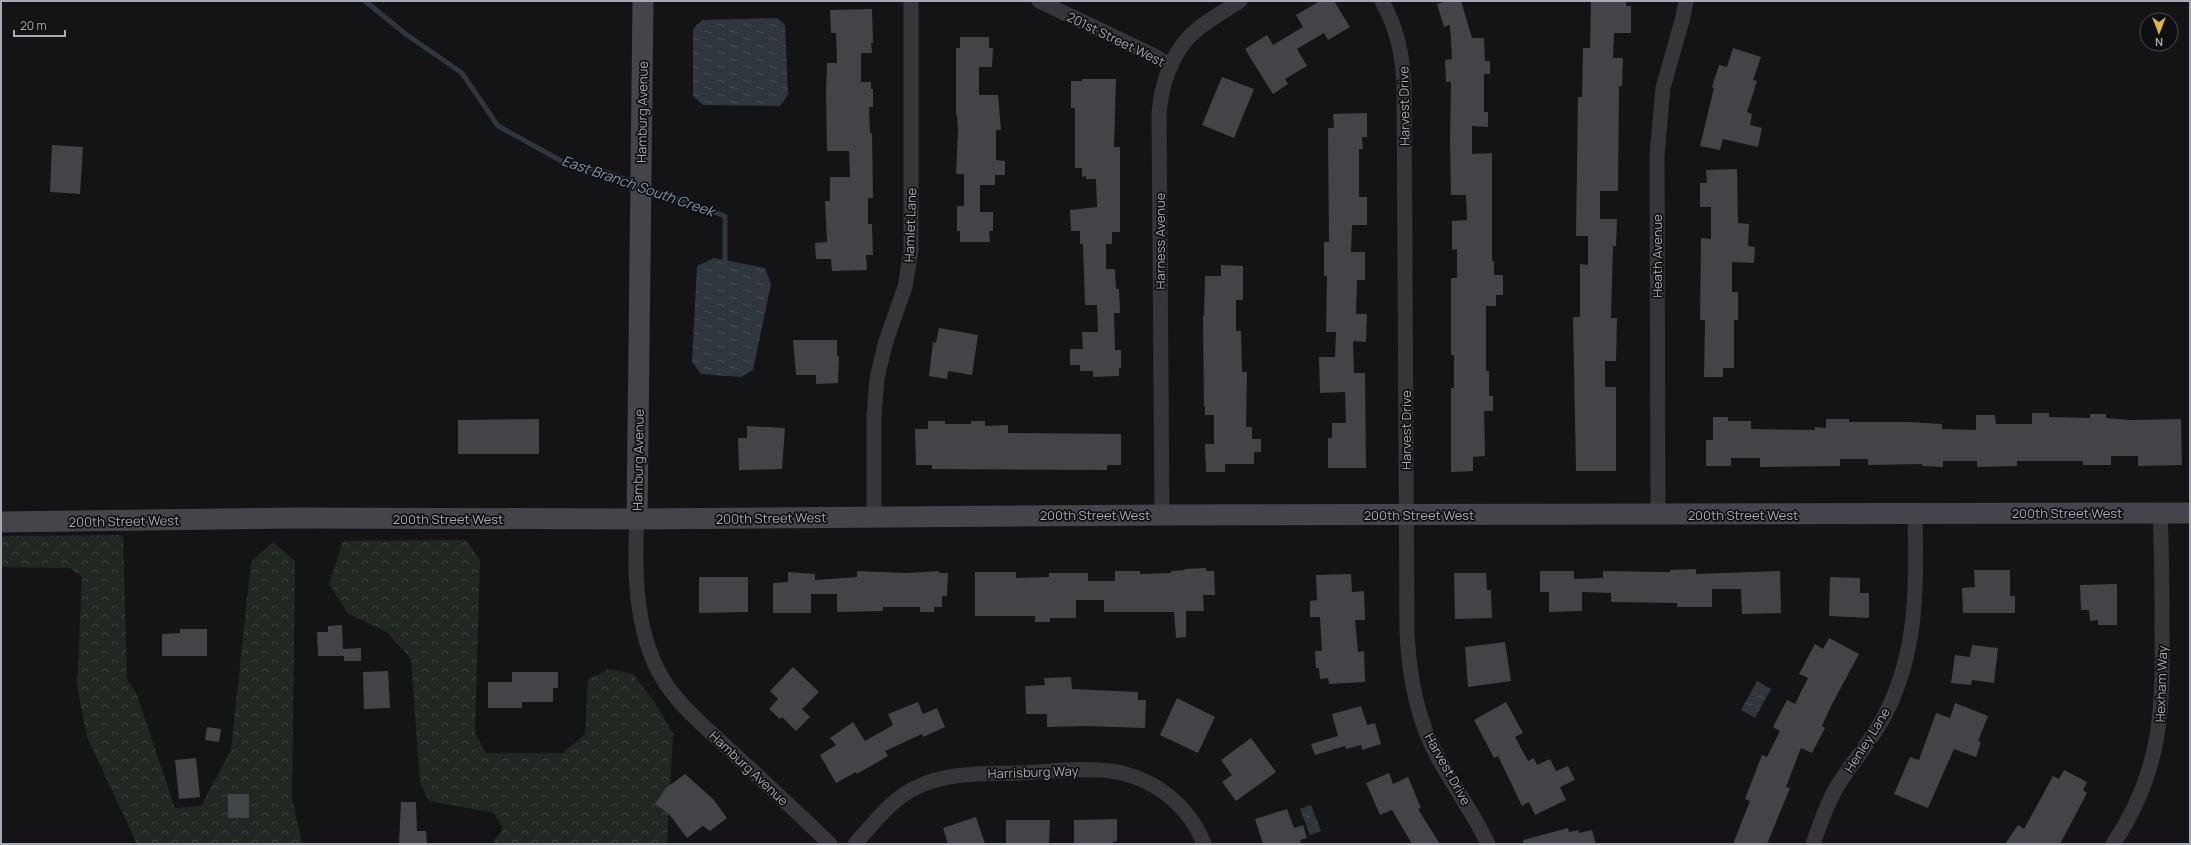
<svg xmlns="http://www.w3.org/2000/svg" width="2191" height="845" font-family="Manrope,sans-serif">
	<defs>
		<pattern id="forest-crowns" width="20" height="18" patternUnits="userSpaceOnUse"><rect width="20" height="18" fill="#212822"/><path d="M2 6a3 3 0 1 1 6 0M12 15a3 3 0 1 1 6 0" fill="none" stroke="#3e4440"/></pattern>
		<pattern id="water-ripples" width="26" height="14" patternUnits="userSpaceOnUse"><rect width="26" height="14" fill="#2f363d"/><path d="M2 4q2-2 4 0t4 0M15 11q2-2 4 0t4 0" fill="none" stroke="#4a5057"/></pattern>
	</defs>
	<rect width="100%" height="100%" fill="#141416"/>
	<g fill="url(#forest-crowns)">
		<polygon points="123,535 127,678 137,695 175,808 201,806 231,750 251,562 273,542 295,561 292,798 302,844 137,844 87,737 77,686 82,577 70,568 1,567 1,536"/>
		<polygon points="466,540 480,560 475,732 486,753 563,753 585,734 588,679 609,669 633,674 656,704 673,734 667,844 492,844 503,829 494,813 429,801 420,782 411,659 387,632 348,614 329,584 343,541"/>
	</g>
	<g fill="url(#water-ripples)">
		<polygon points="777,18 785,25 788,95 780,106 703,105 693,96 693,29 702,20"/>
		<polygon points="714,258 765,268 771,284 753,370 741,377 701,374 692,362 697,266"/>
		<polygon points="1757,681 1771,689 1755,718 1741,710"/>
		<polygon points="1311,805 1321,831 1310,835 1300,809"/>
	</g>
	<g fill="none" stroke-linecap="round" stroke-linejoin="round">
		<g stroke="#2f363d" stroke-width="5">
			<polyline points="365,1 407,35 462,73 498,126 567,164 606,172 636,183"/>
			<polyline points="645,187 725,216 725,266"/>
		</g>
	</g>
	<g fill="#434448">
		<polygon points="1320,1 1334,1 1350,27 1328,40 1324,33 1297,49 1307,66 1285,79 1288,84 1273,94 1245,49 1267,35 1273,45 1303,27 1296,15"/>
		<polygon points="1447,1 1461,1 1472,38 1484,38 1485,61 1490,61 1490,74 1484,74 1484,112 1488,112 1488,127 1472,126 1472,154 1492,153 1492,261 1494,261 1494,275 1503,275 1503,295 1496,295 1496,306 1486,306 1486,371 1489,371 1489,396 1493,396 1493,411 1484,411 1485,456 1473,457 1473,471 1451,472 1451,388 1454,388 1454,355 1451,355 1451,278 1457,278 1457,249 1452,250 1452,221 1467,220 1466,195 1451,195 1450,143 1451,82 1446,82 1445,60 1452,59 1450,25 1444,27 1437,4"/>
		<polygon points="1591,1 1626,1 1626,6 1631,6 1631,33 1614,33 1613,58 1623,58 1622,86 1619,86 1618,191 1600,191 1600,219 1617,219 1616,246 1613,246 1611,318 1617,318 1616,361 1605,361 1605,387 1616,387 1616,471 1576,471 1573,317 1580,317 1580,264 1588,265 1588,236 1576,236 1578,97 1582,97 1583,48 1590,48"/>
		<polygon points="872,9 873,43 871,43 872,53 861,53 861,82 871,82 871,89 873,89 873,107 869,107 870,133 872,133 873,198 868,198 868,224 872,224 873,255 866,255 867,270 832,271 831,259 816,259 815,243 827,242 825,201 830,201 830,177 850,177 849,151 827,151 826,94 827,63 837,63 836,33 831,33 830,10"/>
		<polygon points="960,37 989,37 989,48 993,48 992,67 979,67 979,95 998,95 1001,130 996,130 996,160 1005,161 1005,175 995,175 995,185 980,185 980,212 993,212 993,231 989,231 990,242 960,242 960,231 957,231 957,206 964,206 964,174 956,174 958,130 957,115 956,115 956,48 960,48"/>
		<polygon points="1733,48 1761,57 1753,80 1757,81 1747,112 1752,114 1750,125 1762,128 1758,147 1723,139 1720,150 1700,146 1714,88 1712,87 1719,65 1727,67"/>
		<polygon points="1222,77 1254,89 1234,138 1202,125"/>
		<polygon points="1082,79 1116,79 1114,147 1120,147 1120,232 1112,232 1112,244 1106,244 1106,269 1115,269 1116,289 1119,289 1120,313 1114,313 1115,350 1121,350 1121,368 1119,368 1119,376 1093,377 1093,371 1080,371 1080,365 1070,365 1070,349 1083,349 1082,332 1098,332 1097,305 1085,305 1083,244 1080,244 1080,231 1071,231 1070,210 1097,207 1096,179 1086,179 1086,176 1082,177 1082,168 1075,168 1075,108 1071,108 1071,81 1082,81"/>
		<polygon points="1367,113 1367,137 1362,137 1363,149 1359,149 1359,197 1367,197 1367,225 1352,225 1351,252 1365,252 1365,280 1357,280 1356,314 1367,314 1366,342 1353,341 1354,373 1365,373 1366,468 1328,468 1328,438 1332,438 1332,423 1346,423 1345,392 1320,393 1319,357 1335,357 1336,332 1326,332 1327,276 1324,276 1324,242 1329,242 1328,128 1334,128 1333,114"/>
		<polygon points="52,145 83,147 80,194 50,192"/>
		<polygon points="1737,169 1738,223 1749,224 1748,246 1755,247 1754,263 1732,262 1732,292 1738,292 1738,320 1734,320 1734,368 1723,368 1723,377 1704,377 1705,320 1700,320 1701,238 1711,239 1711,207 1700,207 1700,183 1707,183 1706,170"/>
		<polygon points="1221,265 1243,266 1243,300 1236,300 1236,331 1241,331 1242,372 1247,372 1246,427 1252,427 1252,439 1261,439 1261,452 1254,452 1254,464 1225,464 1225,472 1206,472 1205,444 1214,444 1214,415 1205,415 1205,406 1204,406 1203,316 1204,316 1205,276 1221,276"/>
		<polygon points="939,328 978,335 972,375 948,371 947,379 929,376 933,342 936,343"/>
		<polygon points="793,340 837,340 837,356 839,356 838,383 816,384 816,375 796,375"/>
		<polygon points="2032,413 2049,413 2049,417 2090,418 2090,414 2106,414 2106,418 2130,420 2181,419 2182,465 2138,466 2138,456 2111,456 2111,465 2083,465 2083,461 2017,461 2017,466 1977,467 1977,461 1943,461 1943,467 1922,466 1922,464 1868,465 1868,459 1840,459 1840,466 1760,467 1760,458 1731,458 1731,466 1706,466 1706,440 1713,440 1713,417 1728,417 1728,421 1751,421 1751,429 1815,430 1815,427 1826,428 1826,419 1849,419 1849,422 1910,422 1942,424 1942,429 1976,430 1976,415 1995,415 1996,424 2032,424"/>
		<polygon points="539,419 539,454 458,454 458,420"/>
		<polygon points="928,421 945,421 945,424 971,424 971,421 985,421 985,426 1008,425 1008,433 1121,434 1121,465 1107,465 1107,470 932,469 932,465 916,465 915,429 928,429"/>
		<polygon points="747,426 785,428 782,469 739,470 738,438 747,438"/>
		<polygon points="1206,568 1206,571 1214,571 1215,595 1203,595 1204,611 1186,611 1186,637 1176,638 1174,612 1104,612 1104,600 1076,600 1076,618 1050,618 1050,622 1035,622 1035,616 975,616 975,572 1016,572 1016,578 1049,577 1049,573 1088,573 1088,581 1115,581 1115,571 1140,571 1140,574 1171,573 1171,571 1185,570 1184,569"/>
		<polygon points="1696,569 1696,574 1780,571 1781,613 1742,614 1741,589 1712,589 1712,607 1677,607 1677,603 1611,602 1611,593 1582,592 1582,611 1549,612 1549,592 1540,592 1540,571 1574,571 1574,579 1603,578 1603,571 1670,572 1670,570"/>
		<polygon points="1974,570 2010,570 2010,596 2015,596 2015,613 1963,613 1962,588 1975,587"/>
		<polygon points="857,571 907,573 939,571 939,573 948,573 947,596 942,596 942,607 934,607 934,612 920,612 920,607 883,607 883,611 837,612 837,594 811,594 811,613 773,613 773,583 788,582 788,572 815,574 815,580 857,577"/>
		<polygon points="1454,573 1486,573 1487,590 1491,590 1492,618 1455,619"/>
		<polygon points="1351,574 1352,592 1364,591 1365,620 1355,620 1358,652 1364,651 1365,682 1329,684 1328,678 1320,679 1319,668 1316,668 1315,651 1322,651 1320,617 1310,617 1310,601 1317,600 1316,575"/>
		<polygon points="699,577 748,577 748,612 699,613"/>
		<polygon points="1830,577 1860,578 1860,593 1869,593 1869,618 1829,616"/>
		<polygon points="2117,584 2117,625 2098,625 2098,620 2090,621 2089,610 2081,610 2080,585"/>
		<polygon points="342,625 343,649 361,648 361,661 344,661 344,656 318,656 317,632 328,632 328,626"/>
		<polygon points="180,629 207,629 207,656 162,656 162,634 180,633"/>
		<polygon points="1829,638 1859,654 1831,706 1822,726 1825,728 1812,753 1801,748 1786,787 1790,788 1767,844 1733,844 1750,801 1745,799 1762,755 1767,757 1780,731 1773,727 1787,700 1795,704 1808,678 1799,674 1815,644 1823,649"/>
		<polygon points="1505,642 1511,681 1468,687 1465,647"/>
		<polygon points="1972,645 1998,648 1994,683 1972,680 1971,685 1951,683 1955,655 1970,657"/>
		<polygon points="793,667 819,692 802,709 810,717 796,731 782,717 780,719 769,709 778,699 770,691"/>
		<polygon points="388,671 390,708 364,709 363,672"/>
		<polygon points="512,672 558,672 558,688 553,688 553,702 522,702 522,708 488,708 488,682 512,682"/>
		<polygon points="1071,677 1072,689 1138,692 1138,700 1146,700 1145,728 1085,726 1047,727 1047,714 1026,714 1025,686 1045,685 1044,678"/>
		<polygon points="1177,698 1215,717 1198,753 1160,735"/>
		<polygon points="918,702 923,714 937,708 945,727 923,737 922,734 885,751 888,756 857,774 856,772 836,783 820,755 836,745 830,738 853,722 865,741 893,725 888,714"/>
		<polygon points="1506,702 1523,733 1515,737 1528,761 1534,758 1537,765 1550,759 1556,771 1568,766 1575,780 1560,787 1566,800 1535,815 1529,802 1522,806 1498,756 1494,758 1474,720"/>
		<polygon points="1955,703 1988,716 1978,741 1981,742 1976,757 1954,749 1928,808 1894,794 1910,757 1919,760 1936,713 1950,718"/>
		<polygon points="1361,706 1367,725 1375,723 1381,744 1362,750 1361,745 1346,749 1345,746 1315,755 1311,744 1338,736 1332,714"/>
		<polygon points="207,727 221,729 219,742 205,740"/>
		<polygon points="1251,738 1276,772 1236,801 1222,782 1232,775 1221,760"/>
		<polygon points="196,758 200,797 179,799 175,760"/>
		<polygon points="2064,770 2087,782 2083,790 2087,793 2060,844 2005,844 2018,825 2024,829 2053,776 2059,779"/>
		<polygon points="1389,773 1393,784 1408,777 1421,808 1418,809 1440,844 1412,844 1392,810 1380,815 1366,783"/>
		<polygon points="685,774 713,799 727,818 710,831 703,826 687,838 669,814 655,804 666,788"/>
		<rect x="228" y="794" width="21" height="24"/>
		<polygon points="401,802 416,802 417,831 426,831 427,844 399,844"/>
		<polygon points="1287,809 1294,828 1303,825 1307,838 1300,840 1301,844 1263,844 1255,819"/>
		<polygon points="976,817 985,844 948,844 943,828"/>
		<polygon points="1117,819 1117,841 1113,842 1113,844 1074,844 1074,820"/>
		<polygon points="1006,820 1050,820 1049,844 1006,844"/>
		<polygon points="1568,828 1569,832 1578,830 1579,833 1592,830 1596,844 1524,844 1523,840"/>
	</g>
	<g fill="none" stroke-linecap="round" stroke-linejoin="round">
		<g stroke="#36363a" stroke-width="15">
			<polyline points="1039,1 1155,56 1171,66"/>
			<path d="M1382,1C1397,29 1402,52 1404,84L1407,633C1409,674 1416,716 1436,754C1452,785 1473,812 1488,844"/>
			<path d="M1162,515L1159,114C1161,87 1170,59 1188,38C1202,23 1223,12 1240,1"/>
			<polyline points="1658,515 1657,155 1663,88 1683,17 1686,1"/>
			<polyline points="874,516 874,416 877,378 886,341 905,287 911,250 911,1"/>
			<path d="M637,519C634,570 635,630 661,676C678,706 708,729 733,753C766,783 798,813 830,844"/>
			<path d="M855,844C874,823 891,799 917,787C948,772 984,774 1018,773C1048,772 1081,767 1111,771C1153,777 1189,805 1204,844"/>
			<path d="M1813,844C1820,824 1827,803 1838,785C1853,761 1872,740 1885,715C1919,649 1916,584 1915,513"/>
			<path d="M2113,844C2162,772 2163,710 2162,626C2162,589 2162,551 2160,514"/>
		</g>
		<g stroke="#44454a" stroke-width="21">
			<polyline points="637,519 643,1"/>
			<polyline points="1,522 297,518 637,519 1162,515 2190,513"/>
		</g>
	</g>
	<g text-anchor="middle" stroke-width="3.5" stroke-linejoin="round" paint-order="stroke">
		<g font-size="13" fill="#a7aab4" stroke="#0f0f11">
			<text transform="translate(1116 39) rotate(26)" y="5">201st Street West</text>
			<text transform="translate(1404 106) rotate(-91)" y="5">Harvest Drive</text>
			<text transform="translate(642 112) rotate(-89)" y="5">Hamburg Avenue</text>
			<text transform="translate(910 225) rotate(-88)" y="5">Hamlet Lane</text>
			<text transform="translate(1160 241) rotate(-90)" y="5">Harness Avenue</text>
			<text transform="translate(1657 256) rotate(-90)" y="5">Heath Avenue</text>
			<text transform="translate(1406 430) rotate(-90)" y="5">Harvest Drive</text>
			<text transform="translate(638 460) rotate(-89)" y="5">Hamburg Avenue</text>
			<text x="2067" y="518">200th Street West</text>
			<text x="1095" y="520">200th Street West</text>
			<text x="1419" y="520">200th Street West</text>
			<text x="1743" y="520">200th Street West</text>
			<text transform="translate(771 518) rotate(-1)" y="5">200th Street West</text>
			<text x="448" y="524">200th Street West</text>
			<text transform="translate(124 521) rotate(-1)" y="5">200th Street West</text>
			<text transform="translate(2161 684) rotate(-88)" y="5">Hexham Way</text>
			<text transform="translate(1867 740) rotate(-58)" y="5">Henley Lane</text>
			<text transform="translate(749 768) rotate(43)" y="5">Hamburg Avenue</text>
			<text transform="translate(1448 769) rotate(61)" y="5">Harvest Drive</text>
			<text transform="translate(1033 772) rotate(-2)" y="5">Harrisburg Way</text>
		</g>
		<g font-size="14" font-style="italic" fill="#8295ac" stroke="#0f0f11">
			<text transform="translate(638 186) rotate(19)" y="5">East Branch South Creek</text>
		</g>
	</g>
	<rect width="2191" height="845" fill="none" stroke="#a7aab4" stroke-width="4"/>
	<g transform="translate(2159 32) rotate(180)"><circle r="19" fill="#0f0f11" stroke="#4c4d52"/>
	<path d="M0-3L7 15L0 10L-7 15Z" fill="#deb543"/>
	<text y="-6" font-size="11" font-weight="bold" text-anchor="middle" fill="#a7aab4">N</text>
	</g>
	<path d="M14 30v6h51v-6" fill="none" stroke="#a7aab4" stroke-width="2"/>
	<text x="20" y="30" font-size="12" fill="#a7aab4" stroke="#0f0f11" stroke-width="3" paint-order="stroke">20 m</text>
</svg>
